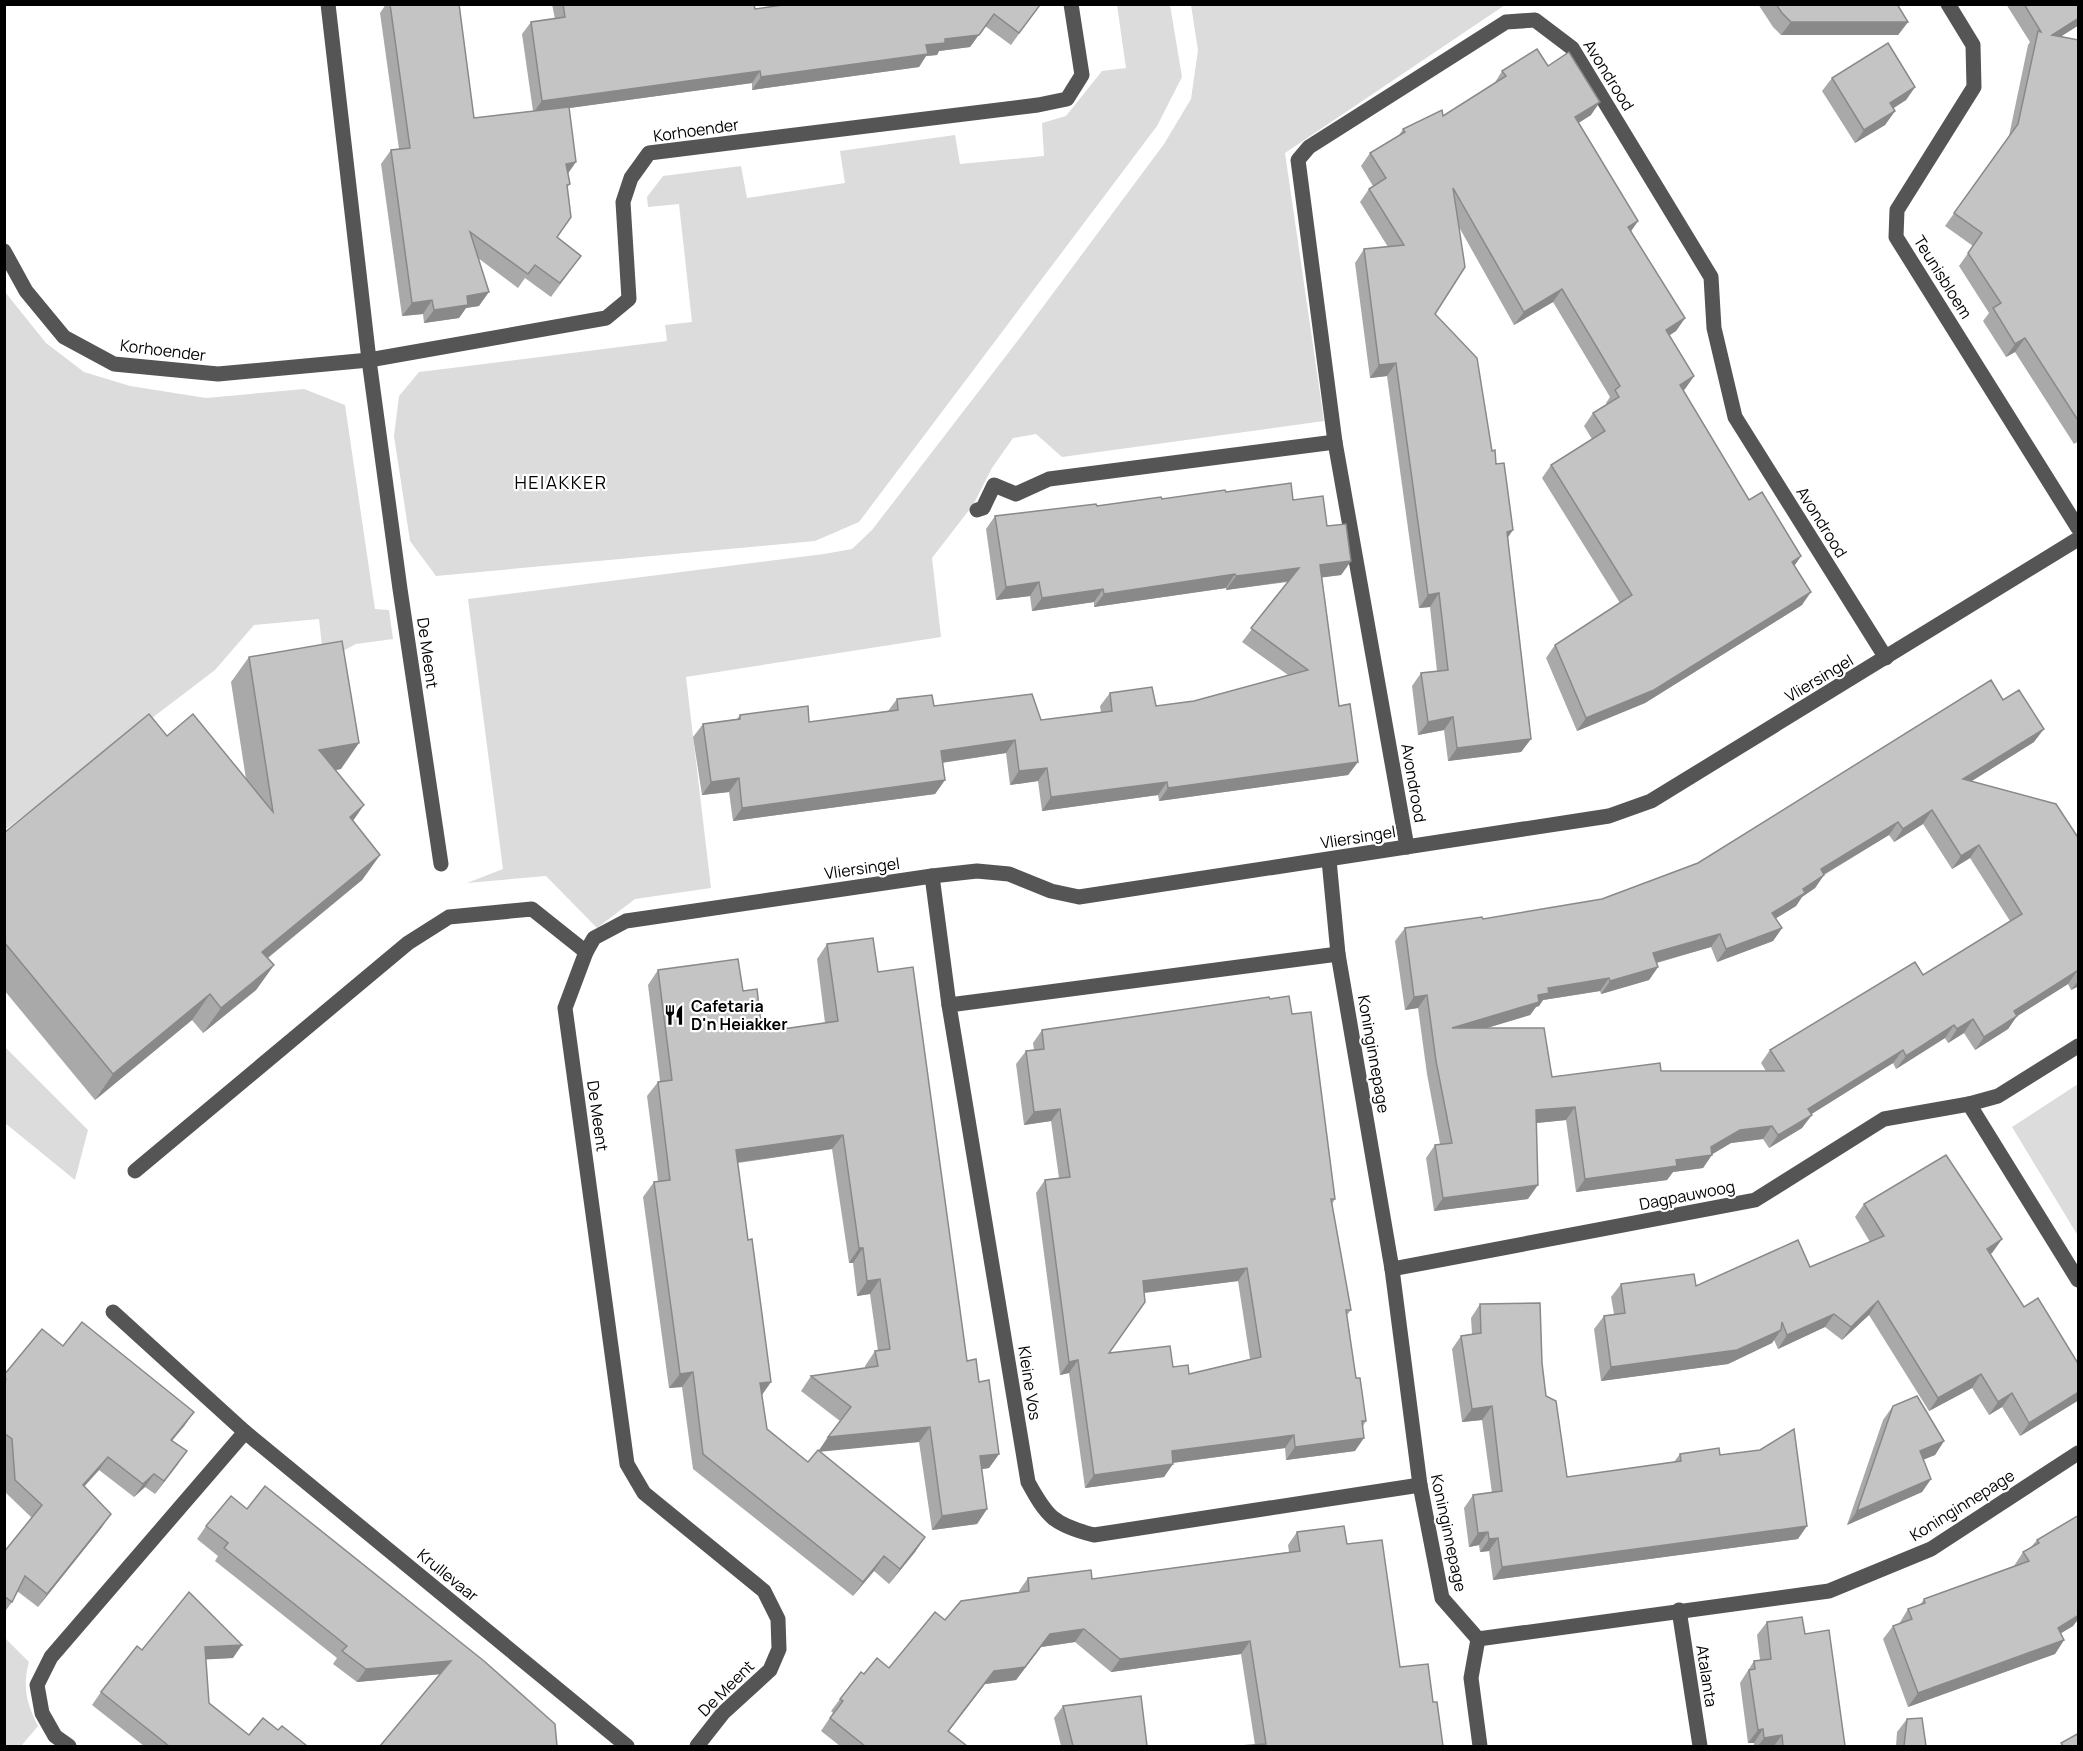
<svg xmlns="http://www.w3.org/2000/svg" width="2083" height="1751" font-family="Manrope,sans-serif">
	<rect width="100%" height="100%" fill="#fff"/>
	<g fill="#dcdcdc">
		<polygon points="1117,5 1170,5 1182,77 1157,126 859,522 815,541 436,576 410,541 394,436 399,396 419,372 667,341 665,325 692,322 679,204 648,207 647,197 663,176 741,166 747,198 845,183 840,151 955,135 960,164 1044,156 1042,123 1066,116 1102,71 1126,68"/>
		<polygon points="1191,5 1505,5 1285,153 1324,421 1062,457 1036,434 1013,438 992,468 973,505 932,558 941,637 686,677 711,888 635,899 597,928 546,876 467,883 503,869 468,599 824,554 852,549 872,530 1019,339 1164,144 1191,99 1198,50"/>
		<polygon points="5,292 46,343 84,372 130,386 206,398 304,389 345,405 375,609 389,610 393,639 356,644 341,652 323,655 319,619 254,625 215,670 5,830"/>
		<polygon points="5,1047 88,1130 75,1180 5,1123"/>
		<polygon points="2078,1084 2078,1236 2012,1127"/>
		<path d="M5,1638L29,1662C22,1687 27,1704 38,1726L21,1746H5Z"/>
	</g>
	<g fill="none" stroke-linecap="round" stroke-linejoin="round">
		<g stroke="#555" stroke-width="15">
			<polyline points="328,4 369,360 400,589 441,864"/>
			<polyline points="1948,4 1973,45 1974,87 1897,210 1896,237 2078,528"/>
			<polyline points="4,251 26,291 64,337 114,364 218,374 369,360 606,318 629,299 623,202 631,178 649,153 1038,105 1067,99 1082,75 1071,4"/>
			<polyline points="977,510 983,508 994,485 1016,494 1049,479 1335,442"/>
			<polyline points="1407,847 1335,442 1298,160 1309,147 1506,22 1535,20 1572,48 1711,277 1714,328 1735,417 1886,658"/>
			<polyline points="1329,860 1338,954 1392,1269 1420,1485 1442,1598 1478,1639 1829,1591 1931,1549 2078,1453"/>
			<path d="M932,876L949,1005L1028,1482C1047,1517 1054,1525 1094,1535L1420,1485"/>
			<polyline points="586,952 594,938 626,921 932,876 977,871 1009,874 1051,891 1079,897 1609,816 1651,801 2078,539"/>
			<polyline points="949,1005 1338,954"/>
			<polyline points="1969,1104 2078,1280"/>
			<polyline points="135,1171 408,943 449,917 532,909 586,952 565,1008 627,1464 644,1493 764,1591 778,1619 779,1649 770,1670 723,1713 697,1746"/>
			<polyline points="1392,1269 1755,1200 1884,1119 1969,1104 1998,1096 2078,1046"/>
			<polyline points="113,1312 245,1432 627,1746"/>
			<polyline points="1679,1610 1700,1746"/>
			<polyline points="1478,1639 1471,1678 1480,1746"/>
			<polyline points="69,1746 55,1736 42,1713 37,1685 51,1657 245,1432"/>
		</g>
	</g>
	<g fill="#a9a9a9" fill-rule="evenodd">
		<polygon points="386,4 459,4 474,118 533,111 522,34 531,22 555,19 552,4 754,4 755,9 1040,5 1011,45 985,26 970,47 939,51 937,55 926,56 919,67 752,90 752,83 569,108 568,174 570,184 567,188 557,237 581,256 551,297 525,278 518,288 478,258 479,306 466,308 459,318 424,323 423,314 402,316 381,164 391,150 399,149 380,13"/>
		<polygon points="1758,4 1897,4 1908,22 1898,35 1781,35 1773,27"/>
		<polygon points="2006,4 2079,4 2079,25 2061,36 2079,40 2079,441 2074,444 2015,352 2006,357 1983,321 1989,313 1959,266 1973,246 1945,226 2009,136 2028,45 2030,42"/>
		<polygon points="1548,66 1591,115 1578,123 1638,221 1631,231 1685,318 1676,331 1669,336 1694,376 1685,389 1683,391 1749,500 1801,556 1795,565 1802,605 1645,703 1577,731 1546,658 1555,645 1620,603 1542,478 1551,465 1592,439 1584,426 1593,413 1607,405 1606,403 1610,397 1553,302 1514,325 1459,227 1435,314 1492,451 1508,538 1531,739 1521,752 1448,761 1444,730 1418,735 1412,686 1421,673 1437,671 1430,607 1419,608 1387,376 1370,378 1355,263 1364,249 1388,247 1360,202 1369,189 1373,186 1361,166 1370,153 1399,135 1403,129 1443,116 1494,84 1502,71"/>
		<polygon points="1832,78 1915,87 1906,100 1893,108 1895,111 1885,125 1855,143 1822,91"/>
		<polygon points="1226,492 1293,500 1327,526 1351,561 1341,575 1322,577 1339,706 1358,762 1348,775 1159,801 1158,795 1042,811 1038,781 1010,785 1006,753 942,763 945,780 935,794 733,821 729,792 702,795 693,737 703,724 737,719 740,715 809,722 888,711 897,699 934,706 1041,720 1101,712 1100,706 1110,693 1156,706 1194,701 1288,675 1242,642 1288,582 1226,590 1226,588 1094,607 1094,602 1032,611 1030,596 996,600 986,529 995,516"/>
		<polygon points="249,657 341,769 336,770 353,821 380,855 362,880 268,958 274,965 256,990 203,1033 192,1020 95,1100 4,990 4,833 246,779 231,682"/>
		<path d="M2003,700L2034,742L1972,781L2079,839V986L2071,990L2068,984L2017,1016L2008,1029L1975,1050L1964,1033L1948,1043L1945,1038L1896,1069L1893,1063L1811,1114L1802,1128L1769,1148L1763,1139L1731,1143L1712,1154L1703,1168L1673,1172L1667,1180L1576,1192L1566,1120L1536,1123L1528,1199L1434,1211L1426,1158L1435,1145L1440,1144L1427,1074L1418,1008L1405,1010L1395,941L1405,928L1483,919L1602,899L1698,863ZM1923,824L1952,869L1970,858L2010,921L1923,975L1770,1050L1761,1063L1766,1071H1661L1552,1077L1487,1028L1530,1015L1536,1007L1539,1006L1543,1000L1600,991L1601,994L1649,980L1658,967L1657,963L1711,947L1717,962L1773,941L1782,928L1776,918L1796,906L1802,897L1815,888L1824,875L1889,835L1894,842Z"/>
		<path d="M827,944L878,972L967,1361L979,1382L999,1454L989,1468L982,1469L987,1509L977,1524L932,1530L919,1442L820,1451L925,1537L915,1552L889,1584L874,1571L853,1596L693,1469L682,1387L669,1388L643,1197L654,1182L658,1181L647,1096L658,1082L660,1081L648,985L658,970L743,991L762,1032L825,1023L817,959ZM832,1149L849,1263H853L857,1296L870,1294L878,1351H875L865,1366V1368L811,1376L801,1391L840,1421L819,1450L808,1462L767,1429L762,1395L771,1382L748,1240L738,1163Z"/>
		<path d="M1270,999L1292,1014L1335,1199L1332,1204L1351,1310L1347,1315L1356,1378L1366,1421L1363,1426L1355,1451L1286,1460L1285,1448L1173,1463L1164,1477L1085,1488L1069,1373L1060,1375L1036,1193L1045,1180L1059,1178L1051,1121L1024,1125L1016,1064L1026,1051L1034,1050L1033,1043L1042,1030ZM1238,1281L1250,1359L1189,1374L1173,1367L1109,1353L1144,1293Z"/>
		<polygon points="1864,1204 2002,1239 1992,1253 1990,1254 2024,1307 2079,1365 2079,1400 2020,1436 2002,1407 1989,1415 1972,1388 1929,1411 1869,1315 1842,1340 1825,1327 1778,1349 1774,1340 1772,1343 1728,1364 1601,1381 1594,1329 1604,1316 1614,1314 1611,1297 1621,1284 1696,1286 1810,1267 1870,1242 1855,1217"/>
		<polygon points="1480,1304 1542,1363 1546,1396 1567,1477 1674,1462 1680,1454 1720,1455 1798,1539 1493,1580 1489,1551 1480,1552 1479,1545 1469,1547 1464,1508 1473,1495 1492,1493 1482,1420 1462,1422 1452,1349 1461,1336 1472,1334 1471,1318"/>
		<polygon points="63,1346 185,1425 172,1440 178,1464 155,1494 145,1487 134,1497 99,1470 84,1486 102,1527 38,1607 17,1591 12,1602 4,1613 4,1552 32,1518 6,1493 4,1473 4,1375"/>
		<polygon points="1893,1406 1944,1441 1935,1455 1923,1459 1931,1479 1922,1492 1847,1525 1883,1420"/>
		<polygon points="2079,1515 2079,1618 2073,1626 2061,1633 2064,1640 2055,1654 1908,1707 1883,1639 1893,1626 1899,1624 1908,1609 1920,1605 1924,1599 2014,1566 2023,1552 2031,1547 2037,1540"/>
		<polygon points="206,1526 440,1674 357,1682 333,1664 337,1658 215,1561 218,1556 197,1539"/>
		<polygon points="1297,1532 1347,1544 1400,1667 1433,1702 1443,1746 1255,1745 1241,1654 1111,1672 1075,1642 1041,1647 1016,1680 985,1684 949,1731 967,1746 840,1746 821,1731 833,1713 831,1711 840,1699 864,1674 889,1668 945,1620 1019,1593 1019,1591 1028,1578 1092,1579 1289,1552 1288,1545"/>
		<polygon points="1767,1622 1805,1634 1845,1746 1754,1746 1754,1743 1748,1743 1740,1683 1754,1661 1760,1660 1757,1635"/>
		<polygon points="142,1650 233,1658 206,1659 209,1703 249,1735 278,1730 307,1746 144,1746 92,1705 101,1692"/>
		<polygon points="1063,1706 1147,1746 1061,1746 1054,1718"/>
		<polygon points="1907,1719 1926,1746 1896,1746 1897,1732"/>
	</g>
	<g fill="#898989">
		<polygon points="994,14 970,47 939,51 937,55 926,56 919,67 752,90 761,77 926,45"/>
		<polygon points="2079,18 2079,25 2043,48 2052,35"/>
		<polygon points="1791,22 1908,22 1898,35 1781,35"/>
		<polygon points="760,71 752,83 533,113 542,101"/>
		<polygon points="1915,87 1906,100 1880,117 1890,103"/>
		<polygon points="1600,102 1591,115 1566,131 1575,117"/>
		<polygon points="1895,111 1885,125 1855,143 1864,130"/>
		<polygon points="576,162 567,175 566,164"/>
		<polygon points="1638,221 1629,234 1628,227"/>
		<polygon points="1562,289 1553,302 1514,325 1524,312"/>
		<polygon points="489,292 479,306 466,308 459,318 424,323 434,310 467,296"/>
		<polygon points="432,300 423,314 402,316 412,303"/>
		<polygon points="1685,318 1676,331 1656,343 1666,330"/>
		<polygon points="2025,338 2015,352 2006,357 2015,344"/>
		<polygon points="1396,363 1387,376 1370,378 1379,365"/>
		<polygon points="1694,376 1685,389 1670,399 1680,385"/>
		<polygon points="1513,530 1504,543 1507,532"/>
		<polygon points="1801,556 1792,569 1792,562"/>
		<polygon points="1351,561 1341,575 1311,579 1320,565"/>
		<polygon points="1299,568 1289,581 1226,590 1236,576"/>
		<polygon points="1235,574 1226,588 1094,607 1104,594"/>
		<polygon points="1039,582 1030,596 996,600 1006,587"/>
		<polygon points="1103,589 1094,602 1032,611 1042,598"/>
		<polygon points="1811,592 1802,605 1645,703 1577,731 1586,718"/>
		<polygon points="1439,593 1430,607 1419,608 1428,595"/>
		<polygon points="1453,717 1444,730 1418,735 1428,722"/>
		<polygon points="2044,729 2034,742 1954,792 1963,779"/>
		<polygon points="1531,739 1521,752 1448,761 1457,748"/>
		<polygon points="1015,740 1006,753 932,764 941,751"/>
		<polygon points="359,743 341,769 301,776 319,750"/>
		<polygon points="1358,762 1348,775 1159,801 1168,788"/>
		<polygon points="1047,768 1038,781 1010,785 1019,771"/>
		<polygon points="739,778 729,792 702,795 711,782"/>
		<polygon points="945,780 935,794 733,821 742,808"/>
		<polygon points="1167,782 1158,795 1042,811 1051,797"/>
		<polygon points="364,805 346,831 350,817"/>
		<polygon points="1932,810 1923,824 1894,842 1903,829"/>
		<polygon points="1898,822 1889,835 1811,882 1821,869"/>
		<polygon points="1979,845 1970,858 1952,869 1961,856"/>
		<polygon points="380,855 362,880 244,977 262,952"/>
		<polygon points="1824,875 1815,888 1802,897 1796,906 1763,926 1772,913 1803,889"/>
		<polygon points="1782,928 1773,941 1717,962 1726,949"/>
		<polygon points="1720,934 1711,947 1644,966 1653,953"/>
		<polygon points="274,965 256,990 203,1033 221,1008"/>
		<polygon points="1658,967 1649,980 1601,994 1610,981"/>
		<polygon points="2077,971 2068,984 2005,1024 2014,1011"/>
		<polygon points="1609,978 1600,991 1543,1000 1539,1006 1536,1007 1530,1015 1443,1041 1452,1028 1538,995 1548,988"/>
		<polygon points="2079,980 2079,986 2071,990"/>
		<polygon points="210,994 192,1020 95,1100 113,1074"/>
		<polygon points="1427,995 1418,1008 1405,1010 1414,997"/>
		<polygon points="2017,1016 2008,1029 1975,1050 1984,1037"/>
		<polygon points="1973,1019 1964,1033 1948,1043 1957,1029"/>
		<polygon points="1954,1025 1945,1038 1896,1069 1906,1056"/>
		<polygon points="1903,1050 1893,1063 1799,1122 1808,1109"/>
		<polygon points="1575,1107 1566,1120 1527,1124 1536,1110"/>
		<polygon points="1060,1109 1051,1121 1024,1125 1034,1112"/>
		<polygon points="1812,1115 1802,1128 1769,1148 1778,1135"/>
		<polygon points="1772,1126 1763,1139 1731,1143 1711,1155 1712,1155 1703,1168 1673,1172 1667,1180 1576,1192 1585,1179 1676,1160 1711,1147 1740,1130"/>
		<polygon points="843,1135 832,1149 726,1164 736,1150"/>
		<polygon points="1538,1185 1528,1199 1434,1211 1443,1198"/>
		<polygon points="2002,1239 1992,1253 1978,1262 1987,1249"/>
		<polygon points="859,1248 863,1248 853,1263 849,1263"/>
		<polygon points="1247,1268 1238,1281 1134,1294 1143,1281"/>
		<polygon points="880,1279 870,1294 857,1296 867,1281"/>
		<polygon points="1878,1301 1869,1315 1842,1340 1851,1327"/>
		<polygon points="1834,1314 1825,1327 1778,1349 1787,1335"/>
		<polygon points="1781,1330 1772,1343 1728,1364 1601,1381 1611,1367"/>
		<polygon points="1078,1360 1069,1373 1060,1375 1069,1362"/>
		<polygon points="693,1372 682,1387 669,1388 680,1374"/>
		<polygon points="1981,1374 1972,1388 1929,1411 1938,1398"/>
		<polygon points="771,1382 761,1396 760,1383"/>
		<polygon points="2079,1392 2079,1400 2020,1436 2029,1423"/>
		<polygon points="2012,1393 2002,1407 1989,1415 1998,1402"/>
		<polygon points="1492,1406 1482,1420 1462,1422 1472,1409"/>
		<polygon points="194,1412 185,1425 162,1453 171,1440"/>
		<polygon points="930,1427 919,1442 818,1452 828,1437"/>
		<polygon points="1294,1435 1285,1448 1163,1464 1172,1451"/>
		<polygon points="1364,1438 1355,1451 1286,1460 1295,1447"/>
		<polygon points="1944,1441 1935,1455 1911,1465 1920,1451"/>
		<polygon points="187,1451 178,1464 155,1494 164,1481"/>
		<polygon points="999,1454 989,1468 970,1471 980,1456"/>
		<polygon points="108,1457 99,1470 74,1498 83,1485"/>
		<polygon points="1173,1464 1164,1477 1085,1488 1094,1475"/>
		<polygon points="154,1474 145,1487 134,1497 143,1484"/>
		<polygon points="1931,1479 1922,1492 1847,1525 1857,1511"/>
		<polygon points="987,1509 977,1524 932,1530 942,1516"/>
		<polygon points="111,1514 102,1527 38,1607 47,1594"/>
		<polygon points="1807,1526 1798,1539 1493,1580 1502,1567"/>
		<polygon points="1488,1532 1479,1545 1469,1547 1478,1533"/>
		<polygon points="925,1537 915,1552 889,1584 900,1569"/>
		<polygon points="1498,1538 1489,1551 1480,1552 1489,1539"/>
		<polygon points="884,1556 874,1571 853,1596 863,1582"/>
		<polygon points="2079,1610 2079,1618 2073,1626 2048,1641 2058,1628"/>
		<polygon points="1084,1629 1075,1642 1041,1647 1016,1680 985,1684 939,1744 994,1671 1050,1634"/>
		<polygon points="2064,1640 2055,1654 1908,1707 1918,1693"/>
		<polygon points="1250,1641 1241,1654 1111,1672 1120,1659"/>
		<polygon points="242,1645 233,1658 196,1660 205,1647"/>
		<polygon points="451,1661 442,1674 357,1682 366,1669"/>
		<polygon points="1763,1729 1754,1743 1748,1743 1758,1730"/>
		<polygon points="1782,1735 1774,1746 1758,1746 1764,1738"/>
	</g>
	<g fill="#c4c4c4" stroke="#898989" stroke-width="1.5" fill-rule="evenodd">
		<polygon points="390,4 459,4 474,118 569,107 576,162 566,164 570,184 567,185 571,217 557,237 581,256 560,283 535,265 528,274 470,232 489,292 467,296 468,305 434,310 432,300 412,303 391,150 410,148"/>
		<polygon points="563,4 754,4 755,9 789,4 1040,5 1019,33 994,14 979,35 945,39 945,43 926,45 928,54 761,77 760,71 542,101 531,22 565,17"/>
		<polygon points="1776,4 1897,4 1908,22 1791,22 1782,13"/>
		<polygon points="2024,4 2079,4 2079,18 2052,35 2079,40 2079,422 2025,338 2015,344 1993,308 2001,303 1968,253 1982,233 1954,213 2018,124 2038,31 2041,32"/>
		<polygon points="1888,43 1915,87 1890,103 1895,111 1864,130 1832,78"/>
		<polygon points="1537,49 1548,66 1569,52 1600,102 1575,117 1638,221 1628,227 1685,318 1666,330 1694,376 1680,385 1749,500 1762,492 1801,556 1792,562 1811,592 1654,690 1586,718 1555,645 1632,595 1551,465 1605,431 1593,413 1619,397 1615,390 1620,386 1562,289 1524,312 1453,188 1465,267 1435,314 1477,358 1492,451 1495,450 1496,464 1504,463 1513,530 1507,532 1531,739 1457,748 1453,717 1428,722 1421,673 1448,670 1439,593 1428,595 1396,363 1379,365 1364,249 1404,245 1369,189 1386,178 1370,153 1405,132 1403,129 1442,110 1443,116 1506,76 1502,71"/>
		<polygon points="1291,483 1293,500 1323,496 1327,526 1346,524 1351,561 1320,565 1339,706 1350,704 1358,762 1168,788 1167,782 1051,797 1047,768 1019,771 1015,740 941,751 945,780 742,808 739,778 711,782 703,724 740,719 740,715 808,706 809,722 898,710 897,699 932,695 934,706 1032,694 1041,720 1112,711 1110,693 1152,687 1156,706 1194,701 1308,670 1251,628 1299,568 1236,576 1235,574 1104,594 1103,589 1042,598 1039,582 1006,587 995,516 1096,504 1097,506 1161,497 1162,499 1225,490 1226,492"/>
		<polygon points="342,641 359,743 319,750 364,805 350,817 380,855 262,952 274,965 221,1008 210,994 113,1074 4,942 4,833 149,714 167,736 193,714 273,812 249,657"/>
		<path d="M1991,680L2003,700L2019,690L2044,729L1963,779L2056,804L2079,839V973L2077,971L2014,1011L2017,1016L1984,1037L1973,1019L1957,1029L1954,1025L1906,1056L1903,1050L1808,1109L1812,1115L1778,1135L1772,1126L1740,1130L1711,1147L1712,1155L1676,1160L1677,1166L1585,1179L1575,1107L1536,1110L1538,1185L1443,1198L1435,1145L1452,1143L1436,1061L1427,995L1414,997L1405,928L1482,917L1483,919L1602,899L1698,863ZM1932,810L1961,856L1979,845L2022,914L1923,975L1915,962L1770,1050L1784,1071H1661L1660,1063L1552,1077L1544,1028H1452L1539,1002L1538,995L1549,993L1548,988L1609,978L1610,981L1658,967L1653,953L1720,934L1726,949L1782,928L1772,913L1805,893L1803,889L1824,875L1821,869L1898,822L1903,829Z"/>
		<polygon points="873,938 878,972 913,967 967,1361 976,1359 979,1382 989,1380 999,1454 980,1456 987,1509 942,1516 930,1427 828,1437 851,1407 811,1376 878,1366 875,1351 890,1349 880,1279 867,1281 863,1248 859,1248 843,1135 736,1150 748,1240 752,1239 771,1382 760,1383 767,1429 808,1462 818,1450 925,1537 900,1569 884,1556 863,1582 703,1454 693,1372 680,1374 654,1182 670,1180 658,1082 672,1080 658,970 738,959 743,991 757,989 762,1032 838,1021 827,944"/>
		<path d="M1289,996L1292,1014L1311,1012L1335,1199H1331L1351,1310H1346L1356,1378H1360L1363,1399L1366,1421H1362L1364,1438L1295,1447L1294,1435L1172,1451L1173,1464L1094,1475L1078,1360L1069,1362L1045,1180L1070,1177L1060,1109L1034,1112L1026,1051L1044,1049L1042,1030L1269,997L1270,999ZM1247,1268L1261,1357L1189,1374L1188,1365L1173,1367L1170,1346L1109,1353L1145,1302L1143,1281Z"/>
		<polygon points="1946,1155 2002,1239 1987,1249 2024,1307 2038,1298 2079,1365 2079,1392 2029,1423 2012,1393 1998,1402 1981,1374 1938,1398 1878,1301 1851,1327 1834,1314 1787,1335 1782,1322 1781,1330 1737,1350 1611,1367 1604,1316 1625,1313 1621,1284 1694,1274 1696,1286 1798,1240 1810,1267 1884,1236 1864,1204"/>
		<polygon points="1540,1303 1542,1363 1546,1396 1556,1401 1567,1477 1681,1461 1680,1454 1719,1448 1720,1455 1760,1450 1794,1429 1807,1526 1502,1567 1498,1538 1489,1539 1488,1532 1478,1533 1473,1495 1502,1491 1492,1406 1472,1409 1461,1336 1481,1333 1480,1304"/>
		<polygon points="82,1322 194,1412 171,1440 187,1451 164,1481 154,1474 143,1484 108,1457 83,1485 111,1514 47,1594 25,1576 12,1602 4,1596 4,1552 42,1505 15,1480 12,1439 4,1433 4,1382 6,1379 4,1378 4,1375 42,1329 63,1346"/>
		<polygon points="1917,1396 1944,1441 1920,1451 1931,1479 1857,1511 1893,1406"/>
		<polygon points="265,1486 484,1661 555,1724 557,1746 380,1746 451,1661 366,1669 342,1651 347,1646 224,1548 228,1543 206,1526 231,1496 247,1509"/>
		<polygon points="2079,1515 2079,1615 2058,1628 2064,1640 1918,1693 1893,1626 1912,1619 1908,1609 1925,1603 1924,1599 2029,1561 2023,1552 2039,1543 2037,1540"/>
		<polygon points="1344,1526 1347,1544 1382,1540 1400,1667 1428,1664 1433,1702 1437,1702 1443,1746 1240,1746 1266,1744 1250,1641 1120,1659 1084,1629 1050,1634 1025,1667 994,1671 948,1731 967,1746 865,1746 830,1718 843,1701 840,1699 861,1672 864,1674 877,1658 889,1668 935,1612 945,1620 961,1601 1029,1591 1028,1578 1091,1570 1092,1579 1300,1551 1297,1532"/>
		<polygon points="189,1592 242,1645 205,1647 209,1703 249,1735 263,1718 278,1730 282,1726 307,1746 169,1746 101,1692 137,1646 142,1650"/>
		<polygon points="1802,1617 1805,1634 1829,1630 1845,1746 1783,1746 1782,1735 1764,1738 1763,1729 1758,1730 1749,1670 1755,1669 1754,1661 1771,1659 1767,1622"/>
		<polygon points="1141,1696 1147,1746 1073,1746 1063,1706"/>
		<polygon points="1922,1718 1926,1746 1904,1746 1907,1719"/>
		<polygon points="2079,1733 2079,1746 2063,1746 2061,1743"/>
	</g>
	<defs>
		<g id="restaurant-bare" transform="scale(1.62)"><path d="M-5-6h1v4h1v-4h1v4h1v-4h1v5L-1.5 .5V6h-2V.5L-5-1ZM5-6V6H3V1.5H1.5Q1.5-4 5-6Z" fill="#000" stroke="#fff" stroke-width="2.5" paint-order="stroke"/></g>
	</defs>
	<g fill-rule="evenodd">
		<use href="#restaurant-bare" x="674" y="1015"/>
	</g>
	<g text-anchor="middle" stroke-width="4.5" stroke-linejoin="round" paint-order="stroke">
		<g font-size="16" fill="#000" stroke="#fff">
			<text transform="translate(1609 75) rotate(58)" y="6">Avondrood</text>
			<text transform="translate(696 130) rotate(-8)" y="6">Korhoender</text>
			<text transform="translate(1943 277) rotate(58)" y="6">Teunisbloem</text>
			<text transform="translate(163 350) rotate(7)" y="6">Korhoender</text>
			<text transform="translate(1822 522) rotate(58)" y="6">Avondrood</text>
			<text transform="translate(428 653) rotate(82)" y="6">De Meent</text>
			<text transform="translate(1819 678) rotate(-31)" y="6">Vliersingel</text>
			<text transform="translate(1414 783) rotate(80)" y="6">Avondrood</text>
			<text transform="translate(1358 837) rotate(-9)" y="6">Vliersingel</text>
			<text transform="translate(862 868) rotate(-8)" y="6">Vliersingel</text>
			<text transform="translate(1374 1054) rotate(80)" y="6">Koninginnepage</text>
			<text transform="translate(598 1116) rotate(82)" y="6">De Meent</text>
			<text transform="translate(1687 1195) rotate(-11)" y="6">Dagpauwoog</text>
			<text transform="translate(1030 1383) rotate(81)" y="6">Kleine Vos</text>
			<text transform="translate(1962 1505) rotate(-32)" y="6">Koninginnepage</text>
			<text transform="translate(1449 1533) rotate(78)" y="6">Koninginnepage</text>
			<text transform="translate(448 1575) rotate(39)" y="6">Krullevaar</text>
			<text transform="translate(1707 1676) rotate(81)" y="6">Atalanta</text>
			<text transform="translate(726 1688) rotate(-45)" y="6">De Meent</text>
		</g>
		<g font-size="16" font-weight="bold" fill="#000" stroke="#fff" text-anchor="start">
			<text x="691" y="1012">Cafetaria<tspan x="691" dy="18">D'n Heiakker</tspan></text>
		</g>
		<g font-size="18" letter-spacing="1.5" fill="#000" stroke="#fff">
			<text x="561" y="489">HEIAKKER</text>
		</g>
	</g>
	<rect width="2083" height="1751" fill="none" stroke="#000000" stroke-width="12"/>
</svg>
